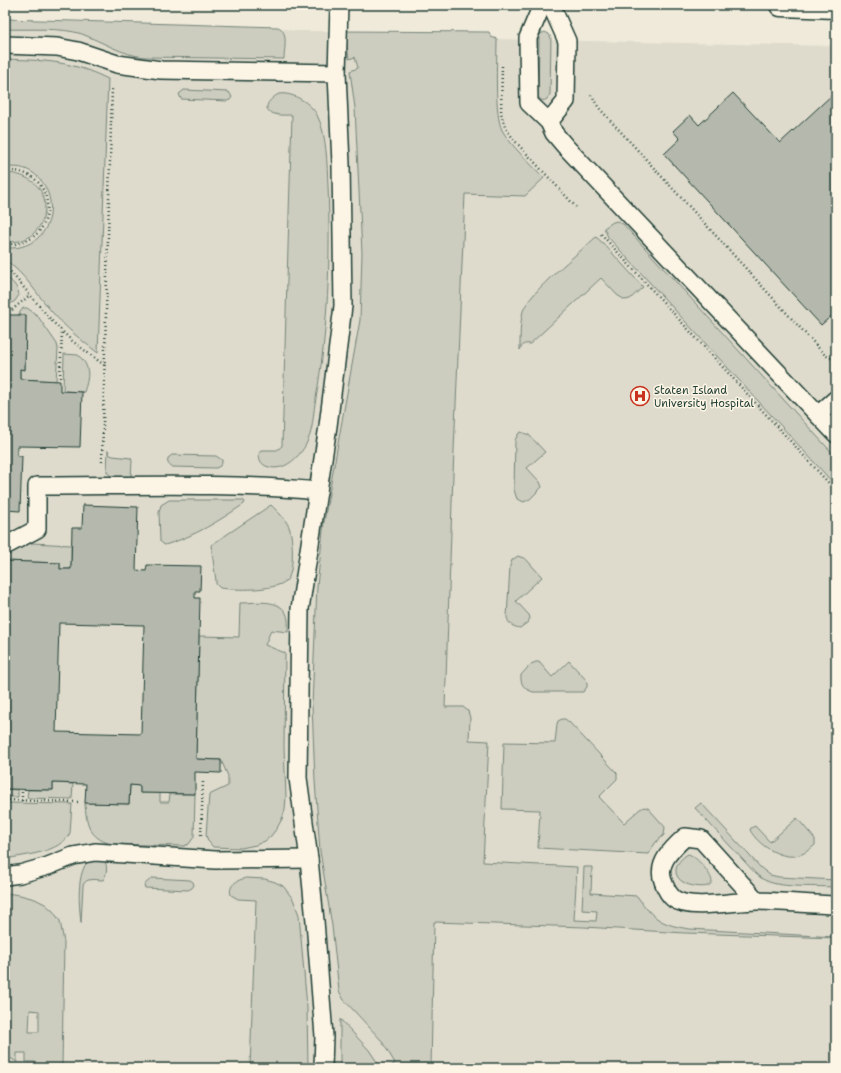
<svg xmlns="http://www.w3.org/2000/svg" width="841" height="1073" font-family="'Shantell Sans',sans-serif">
	<rect width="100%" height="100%" fill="#efeada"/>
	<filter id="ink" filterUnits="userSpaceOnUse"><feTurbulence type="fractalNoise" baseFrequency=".025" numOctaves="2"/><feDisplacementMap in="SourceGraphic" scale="8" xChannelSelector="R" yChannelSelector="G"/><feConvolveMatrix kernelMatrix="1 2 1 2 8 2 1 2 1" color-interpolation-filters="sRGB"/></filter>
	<g filter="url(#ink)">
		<polygon fill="#dedbcc" points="5,19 278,27 294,31 489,32 490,35 493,39 836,46 836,1068 5,1068"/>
		<g fill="#cccdbf" stroke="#76857a" fill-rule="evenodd">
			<path d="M5,19L278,27C289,31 284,50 284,59L145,57C122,55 103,42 82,34C61,27 28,30 5,29Z"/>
			<path d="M345,31L489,32L491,37L497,39C497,59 494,114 502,130C510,145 532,165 544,178L525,196L465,194L453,474L445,707H463L468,711L470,718L469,740L489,741L483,862L577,867L574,920L596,921L597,911L582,910L584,867H592L591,893L637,896C653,919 662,925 690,929L836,937V938L685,933L584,927L434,922L431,1068H388L395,1063L381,1040L344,1000L339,991L332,926L320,851L315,781L312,705L317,586L324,522L360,320L362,253L355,108L350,71L358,68L355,57L349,59Z"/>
			<path d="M545,32L549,34L551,38L550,94L547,99C543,102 540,100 538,96L539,39L540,34Z"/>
			<path d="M5,59C27,60 49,60 70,65C83,68 96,73 108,79L98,353C81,340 66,328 52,312C37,294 24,273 5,260V248C10,248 16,248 20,247C70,235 54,158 5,168Z"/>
			<polygon points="184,90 229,92 232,97 230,100 227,101 181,99 179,94"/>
			<path d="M279,94C292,92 310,102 317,115C327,134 327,165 328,186C331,259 328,332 315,404C313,416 313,429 308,440C302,455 284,474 266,466C261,464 259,459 259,454L261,450H277L282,446L292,115C286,115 278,116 272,113C260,108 272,97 279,94Z"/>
			<path d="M9,173C67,180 47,250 5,241V174Z"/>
			<polygon points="617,221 623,224 836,457 836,486 608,237 604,228 613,222"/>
			<path d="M596,237L604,244L643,287L630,299L625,300L617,295L601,278L530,344C524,343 522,345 520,350C520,337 520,323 523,311C529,292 580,252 596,237Z"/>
			<path d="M5,275C11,281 18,286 19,295L15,301L7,306V290H5Z"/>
			<polygon points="23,308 27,308 37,315 57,344 58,349 56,381 20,379 20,369 25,369 26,315 18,315"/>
			<path d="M64,354L78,355C91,366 89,377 84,392L63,391Z"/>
			<polygon points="521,432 529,435 545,452 527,468 540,482 542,487 530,499 524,502 517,499 514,490 515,440 519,433"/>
			<path d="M108,450L110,455L113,456L131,458L132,461L131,477C124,479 111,479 107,472Z"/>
			<path d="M172,455L216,456L222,460V463L220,466L216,468L172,467C168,465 167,462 168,458Z"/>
			<path d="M169,500H243L245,502L244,504C219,521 195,536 165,545L163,544L160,541L159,512L161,505Z"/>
			<path d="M271,505C278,512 285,518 289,527C293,536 295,574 286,581C274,591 235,590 220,588L216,584V581L211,545Z"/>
			<path d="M32,543L71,545V569H60V563L5,561C9,550 21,545 32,543Z"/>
			<path d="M518,556L526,559L542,577L516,601L529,615L530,618L528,622L520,628C513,627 508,624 507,617L510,566L512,560Z"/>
			<path d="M240,603C254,603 278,598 286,613C289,619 288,626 288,632L271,630L265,645L285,653L284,747L286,796L285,810L282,819L277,828L271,836L265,841L256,845L241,848L213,847L208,841L206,835L209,795L228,786V776L221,760L196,759L199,636L239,637Z"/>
			<path d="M569,661L587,681V687L583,692H533C524,689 520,684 521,675L531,664L536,662H539L552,677Z"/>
			<polygon points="562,719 565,719 569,722 617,773 617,779 599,797 624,823 640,809 644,807 648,808 665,827 664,835 656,842 648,854 538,848 540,810 502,809 504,742 555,743 557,724 558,721"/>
			<polygon points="53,783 73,784 72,799 27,798 28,790 53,790"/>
			<path d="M130,785L140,786V793H160V802H169L170,794H195L194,837L189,844L184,846L111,844C89,838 86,823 85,803L129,804Z"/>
			<polygon points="5,789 18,790 18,797 5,797"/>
			<path d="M5,803L72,804L70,833C60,853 25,855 5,859Z"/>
			<path d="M701,803L761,868L770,875L779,877L836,880V887C820,886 780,888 767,881C763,880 760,877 756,874L695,808Z"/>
			<path d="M797,818L815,839V845C809,850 803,855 795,856C779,858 758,845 750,830L751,828L755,826L770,842Z"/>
			<path d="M688,854C695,855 712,874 712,882C711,884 710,885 708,886C702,888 688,886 683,882C670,874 677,860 688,854Z"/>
			<path d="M89,860H104C108,865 107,875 103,880C95,880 87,877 83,885L81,923C79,905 76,873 89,860Z"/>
			<polygon points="152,878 190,880 193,882 194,885 192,888 188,890 145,888 144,885"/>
			<path d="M246,878L265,879L275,882L283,886L293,899L299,915L307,1007L308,1068H250L256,900L238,899L231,895C228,885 237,880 246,878Z"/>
			<path d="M5,893L20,895L35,899L45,904L53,911L60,921L64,942L62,1068H35V1062H26V1053H17V1062L5,1055ZM30,1010L39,1011V1032H29Z"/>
			<polygon points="340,1019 369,1050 381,1068 340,1068"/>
		</g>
		<g fill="#b5b9ad" stroke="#1f3d34" fill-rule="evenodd">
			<polygon points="733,93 780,143 832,95 836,99 836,312 821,325 664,154 680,139 673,131 690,115 699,125"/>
			<polygon points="5,290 7,290 6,315 26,315 25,370 20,369 20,379 60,381 60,391 82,392 80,447 17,446 17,456 22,456 20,511 5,510"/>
			<path d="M83,505L138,507L136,570L146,571L147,565L201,566L200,591H195V598H200L196,759L221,760V773L195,772V794L140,793V786L130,785L129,804L85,803L86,784L53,783V790L5,789V561L60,563V569H71L72,528H82ZM59,623L144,625L141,734L56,732Z"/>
		</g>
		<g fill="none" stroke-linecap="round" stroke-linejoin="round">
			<g stroke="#1f3d34" stroke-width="20">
				<g id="service">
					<polyline points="542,5 528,38 529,103 549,122 554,133 565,146 836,434"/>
					<polyline points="5,45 57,47 78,51 117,64 161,70 337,73"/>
					<polyline points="549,122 566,101 567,41 551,5"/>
					<polyline points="818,415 836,399"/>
					<path d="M5,546L37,529V486C131,486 225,482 318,491"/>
					<polyline points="5,876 20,874 48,866 73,856 95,852 215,860 309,859"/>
					<path d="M757,901L701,839L685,837C673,848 656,863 663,881C665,887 669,895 674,899C691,911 739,900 759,901C785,902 810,904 836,905"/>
					<polyline points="323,1068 324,1036 315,921 309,859 298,778 300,609 328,426 343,306 341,164 337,73 339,5"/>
				</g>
			</g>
			<g stroke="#1f3d34" stroke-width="25">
				<polyline id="tertiary" points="781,5 836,7"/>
			</g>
			<g stroke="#1f3d34" stroke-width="2.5" stroke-dasharray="1 3" stroke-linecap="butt">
				<polyline points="502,66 501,113 505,127 514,140 576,207"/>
				<polyline points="591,95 599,108 825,355 830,358 836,358"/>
				<path d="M5,171C61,166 62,248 5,244"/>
				<polyline points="601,234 836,491"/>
				<polyline points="5,266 9,270 52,321 71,340 104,365"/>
				<polyline points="12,310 30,295"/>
				<polyline points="60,378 62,331"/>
				<polyline points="102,462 112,87"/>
				<polyline points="5,800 78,802"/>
				<polyline points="22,801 22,791"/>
				<polyline points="201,835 203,781"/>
			</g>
			<use href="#service" stroke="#fcf5e5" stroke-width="17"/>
			<use href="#tertiary" stroke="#fcf5e5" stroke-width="22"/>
		</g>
	</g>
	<defs>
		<g id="hospital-ring" transform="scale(1)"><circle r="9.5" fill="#fcf5e5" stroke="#c8321e" stroke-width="1.5"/><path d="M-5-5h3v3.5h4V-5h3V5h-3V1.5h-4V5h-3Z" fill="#c8321e"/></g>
	</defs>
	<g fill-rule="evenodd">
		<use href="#hospital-ring" x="640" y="396"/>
	</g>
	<g text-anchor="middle" stroke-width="3" stroke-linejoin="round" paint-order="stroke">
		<g font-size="11" fill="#1f3d34" stroke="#fcf5e5" text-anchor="start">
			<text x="654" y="394">Staten Island<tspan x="654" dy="13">University Hospital</tspan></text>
		</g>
	</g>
	<rect width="841" height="1073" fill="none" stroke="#fcf5e5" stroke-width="20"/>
	<rect x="10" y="10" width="821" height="1053" fill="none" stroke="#1f3d34" stroke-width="1.5" filter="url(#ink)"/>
</svg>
